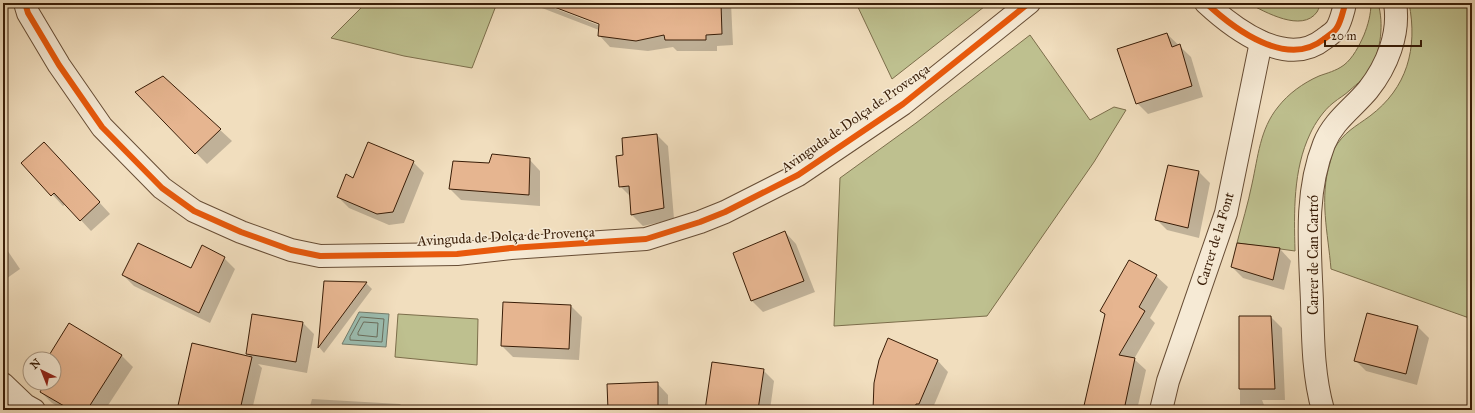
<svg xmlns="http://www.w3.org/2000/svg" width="1475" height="413" font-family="'IM FELL Great Primer',serif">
	<rect width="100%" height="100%" fill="#f1debe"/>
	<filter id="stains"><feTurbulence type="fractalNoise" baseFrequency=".005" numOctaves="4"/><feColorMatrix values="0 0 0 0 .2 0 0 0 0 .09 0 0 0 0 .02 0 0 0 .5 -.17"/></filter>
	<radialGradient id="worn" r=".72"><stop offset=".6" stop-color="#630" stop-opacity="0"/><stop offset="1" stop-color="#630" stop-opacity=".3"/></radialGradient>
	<g fill="#bec08f" stroke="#7c6e4b">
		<polygon points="366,3 497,3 472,68 404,56 331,38"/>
		<polygon points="856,3 989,3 892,79"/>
		<path d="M1248,3H1321C1319,6 1319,9 1317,12C1302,33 1265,12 1248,3Z"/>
		<path d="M1371,3H1378C1384,24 1381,49 1371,68C1367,76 1357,84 1350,90C1345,95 1339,98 1333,103C1324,110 1315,123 1310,134C1293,170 1294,212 1295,251L1237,243C1242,223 1248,204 1252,184C1258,157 1260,129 1278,107C1288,94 1303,83 1319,76C1327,73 1336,71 1344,65C1353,58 1359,46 1364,35C1368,25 1371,14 1371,3Z"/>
		<path d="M1409,3H1472V319L1331,269C1328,233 1319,198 1330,163C1331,159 1332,153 1334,149C1344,132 1355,127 1370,116C1407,88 1418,49 1409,3Z"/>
		<polygon points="1030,35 1090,120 1114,107 1126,110 1094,162 987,316 834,326 840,178 916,123"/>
		<polygon points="398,314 478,319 477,365 395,357"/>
	</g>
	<polygon fill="#9bbcaf" stroke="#747c6c" points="359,312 389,314 386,347 342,344"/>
	<g fill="#0003">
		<polygon points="529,3 541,3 603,27 604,25 547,3 731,3 733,45 717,46 717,51 677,51 673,47 648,51 610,47 599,35 599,30"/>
		<polygon points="801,3 815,3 805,7"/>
		<polygon points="1167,34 1191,57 1203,97 1148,114 1137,103"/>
		<polygon points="163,77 232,141 207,164 137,93"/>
		<polygon points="3,110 7,122 3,123"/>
		<polygon points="657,135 668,146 674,219 643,226 632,215 631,197 620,186 624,156"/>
		<polygon points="55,154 110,214 91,231 66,204 63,206 23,163"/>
		<polygon points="529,159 540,171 540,206 461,200 450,189 490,164"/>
		<polygon points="413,162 424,173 404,223 389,225 349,208 338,197 354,179"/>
		<polygon points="1169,166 1199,172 1210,183 1199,238 1167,230 1156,219"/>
		<polygon points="785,232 796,244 815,292 763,312 752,301"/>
		<polygon points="3,244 20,269 3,281"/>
		<polygon points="1237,244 1280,249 1291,261 1284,290 1243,278 1232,267"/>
		<polygon points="224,258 235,269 210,323 134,286 123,275 191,270"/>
		<polygon points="1130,262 1156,276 1168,287 1150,318 1155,323 1134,359 1146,370 1137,410 1084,410 1106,316 1101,311"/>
		<polygon points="325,282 366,283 372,289 324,353 319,347"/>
		<polygon points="504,303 571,306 582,317 579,360 513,357 502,346"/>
		<polygon points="1367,314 1418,327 1429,338 1417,385 1366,371 1355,360"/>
		<polygon points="253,316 303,323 314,334 307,373 258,364 262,368 252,410 178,410 252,358 247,353"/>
		<polygon points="1240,317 1271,317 1282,328 1285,400 1262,400 1266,410 1240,410"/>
		<polygon points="69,324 122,356 133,367 105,410 64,410 52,403 41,392 46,383 54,383 54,371 58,365 54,361 54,359 49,356"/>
		<polygon points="937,360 948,372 932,410 875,410"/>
		<polygon points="763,370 774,381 770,410 706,410"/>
		<polygon points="657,383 668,395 668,409 692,407 694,410 609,410"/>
		<polygon points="312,399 400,404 406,410 309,410"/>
	</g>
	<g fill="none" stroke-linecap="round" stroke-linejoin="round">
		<g stroke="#6a6c5b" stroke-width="1">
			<polygon points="361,317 384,319 382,342 350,340 350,337"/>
			<polygon points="364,322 378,323 377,337 358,335 358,333"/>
		</g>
	</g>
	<g fill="#e6b590" stroke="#391d07">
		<polygon points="550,3 721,3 722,34 706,35 706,40 665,40 664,35 636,41 598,36 599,24 549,5"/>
		<polygon points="1167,33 1172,47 1180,44 1192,86 1136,104 1117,49"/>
		<polygon points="163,76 221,129 195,154 135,92"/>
		<polygon points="657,134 664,208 631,215 629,186 619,187 616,156 623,155 622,138"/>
		<polygon points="44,142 100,202 80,221 54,193 51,196 21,163"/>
		<polygon points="368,142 414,161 393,212 377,214 337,197 346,174 353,178"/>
		<polygon points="492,154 530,158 529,195 449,189 453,161 489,163"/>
		<polygon points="1168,165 1199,171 1188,228 1155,220"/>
		<polygon points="785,231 804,281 751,301 733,253"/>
		<polygon points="138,243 191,268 202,245 225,257 199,313 122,275"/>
		<polygon points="1237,243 1280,248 1273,280 1231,267"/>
		<polygon points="1129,260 1157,275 1139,307 1145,311 1119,355 1135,358 1124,410 1083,410 1105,314 1100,311"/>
		<polygon points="324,281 367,282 318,348"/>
		<polygon points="503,302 571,305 569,349 501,346"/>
		<polygon points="1367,313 1418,326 1406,374 1354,361"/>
		<polygon points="252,314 303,322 296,362 246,354"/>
		<polygon points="1239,316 1271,316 1275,389 1239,389"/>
		<polygon points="69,323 122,355 87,410 71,410 40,392 45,383 54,383 54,369 58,363 54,359 48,357"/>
		<polygon points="888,338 938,360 919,404 916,404 914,410 873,410 874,383 877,369 879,360"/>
		<polygon points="192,343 252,357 240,410 177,410"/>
		<polygon points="712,362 764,369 758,410 705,410"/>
		<polygon points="658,382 658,410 608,410 607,384"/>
	</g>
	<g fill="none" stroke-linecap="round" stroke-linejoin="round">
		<g stroke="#674d35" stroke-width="24">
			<g id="street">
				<polyline points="25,3 28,13 59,65 102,127 162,188 194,211 241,232 291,250 320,256 457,254 511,248 646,239 700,222 725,212 798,175 903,104 1029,3"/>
				<path d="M1206,3C1234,29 1287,69 1324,39C1328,36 1333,33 1336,29C1340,24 1344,9 1345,3"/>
				<polyline points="3,384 25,405 34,410"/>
				<polyline points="1161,410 1168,381 1226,213 1261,42"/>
				<path d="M1323,410C1313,375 1313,338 1312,302C1310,249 1304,194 1324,144C1333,121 1353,108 1368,90C1387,66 1400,34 1395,3"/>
			</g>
		</g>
		<use href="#street" stroke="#f6ead5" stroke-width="22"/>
		<g stroke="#f6ead5" stroke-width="8">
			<g id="cycleway">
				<polyline points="25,3 28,13 59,65 102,127 162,188 194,211 241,232 291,250 320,256 457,254 511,248 646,239 700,222 725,212 798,175 903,104 1029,3"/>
				<path d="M1206,3C1234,29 1287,69 1324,39C1328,36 1333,33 1336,29C1340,24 1344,9 1345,3"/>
			</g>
		</g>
		<use href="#cycleway" stroke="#e8590c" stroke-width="6"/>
	</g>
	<g text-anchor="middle" stroke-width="3" stroke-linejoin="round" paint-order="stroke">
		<g font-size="14" fill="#391d07" stroke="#f6ead5">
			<text transform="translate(855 118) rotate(-35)" y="5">Avinguda de Dolça de Provença</text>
			<text transform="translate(506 236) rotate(-3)" y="5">Avinguda de Dolça de Provença</text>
			<text transform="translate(1215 239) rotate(-73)" y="5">Carrer de la Font</text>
			<text transform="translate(1313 255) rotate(-90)" y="5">Carrer de Can Cartró</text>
		</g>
	</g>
	<rect width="1475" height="413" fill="none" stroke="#f1debe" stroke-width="16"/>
	<rect x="4" y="4" width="1467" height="405" fill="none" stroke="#391d07" stroke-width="2"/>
	<rect x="8" y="8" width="1459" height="397" fill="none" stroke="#391d07"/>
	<g transform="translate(42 371) rotate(317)"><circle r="19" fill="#f6ead5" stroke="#aa9883"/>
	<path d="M0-3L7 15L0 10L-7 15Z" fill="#8f2418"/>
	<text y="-6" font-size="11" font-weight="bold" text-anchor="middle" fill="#391d07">N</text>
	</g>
	<path d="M1325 40v6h96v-6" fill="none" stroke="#391d07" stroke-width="2"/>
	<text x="1331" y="40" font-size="12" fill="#391d07" stroke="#f6ead5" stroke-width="3" paint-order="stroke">20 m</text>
	<rect width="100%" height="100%" filter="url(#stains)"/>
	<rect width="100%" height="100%" fill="url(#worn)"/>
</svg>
